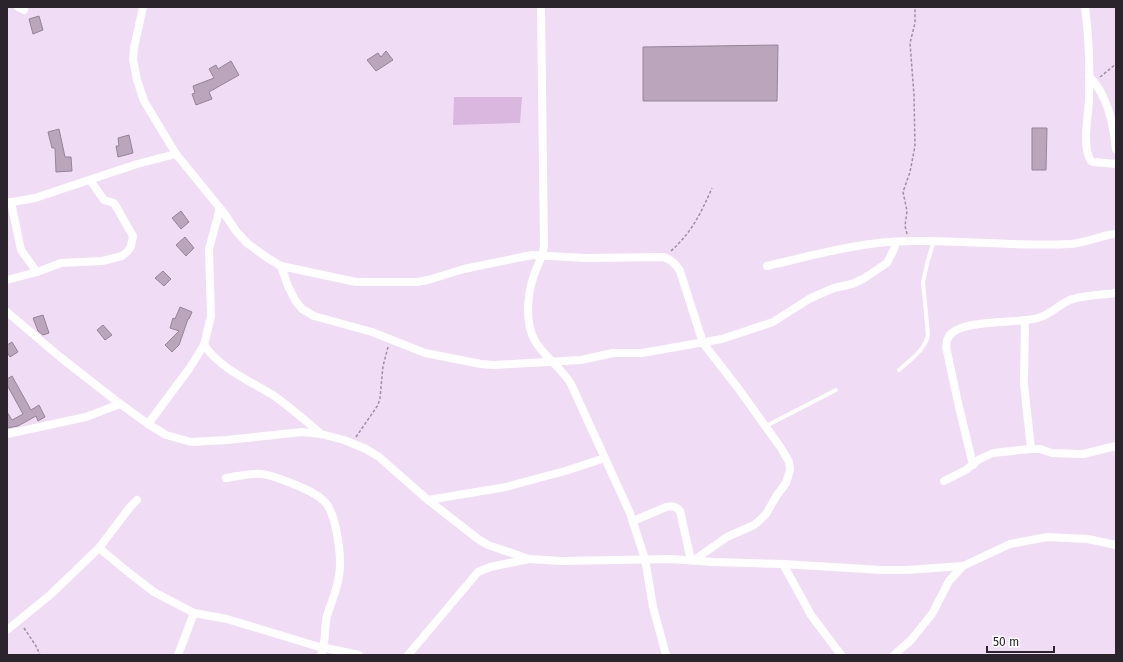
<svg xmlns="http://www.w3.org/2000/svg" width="1123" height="662" font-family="'Fira Sans',sans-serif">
	<rect width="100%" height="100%" fill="#f1dcf5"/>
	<polygon fill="#d9b7de" points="454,97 522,97 520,123 453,125"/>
	<g fill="#baa5bd" stroke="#968399">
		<polygon points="39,16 43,30 33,34 29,19"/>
		<polygon points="778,45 777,101 643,101 643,47"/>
		<polygon points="386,51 393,60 376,71 367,60 378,53 381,57"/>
		<polygon points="231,61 239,75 209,92 212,99 196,105 192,94 195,93 193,86 214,78 209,69 216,65 218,69"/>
		<polygon points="1032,128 1047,128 1046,170 1032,170"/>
		<polygon points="59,129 65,157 71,157 72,171 56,172 55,148 52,148 48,132"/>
		<polygon points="129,135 133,153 118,157 116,146 119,146 118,138"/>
		<polygon points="181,211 189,222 181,229 172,218"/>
		<polygon points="185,237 194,248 186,256 176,245"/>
		<polygon points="163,271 171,279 164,286 155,278"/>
		<polygon points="180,307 192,312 189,319 188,319 179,345 172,352 165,345 179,331 170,328 173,318 175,319"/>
		<polygon points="43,315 49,333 43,335 38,331 33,318"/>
		<polygon points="103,325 112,335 105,340 97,330"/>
		<polygon points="12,342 18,352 10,357 7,352 7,345"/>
		<polygon points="12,376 31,410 39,405 45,417 38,421 36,416 18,426 7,428 7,412 12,420 23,414 7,385 7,379"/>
	</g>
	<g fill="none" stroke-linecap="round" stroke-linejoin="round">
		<g stroke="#a090a2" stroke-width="1.5" stroke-dasharray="3 2" stroke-linecap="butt">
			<polyline points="1100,77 1116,64"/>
			<polyline points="907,234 905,226 907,211 903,192 910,172 915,146 914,95 910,43 915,23 915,7"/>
			<path d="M671,251C692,232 701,213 712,188"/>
			<polyline points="356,437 378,405 380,398 383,366 388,347"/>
			<polyline points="24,628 36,646 40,655"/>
		</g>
		<g stroke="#fff" stroke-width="4">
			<path d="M899,370C910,360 925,350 928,335L923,282L928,260L934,241"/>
			<polyline points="766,426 836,390"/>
		</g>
		<g stroke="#fff" stroke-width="8">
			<polyline points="18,7 24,10"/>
			<path d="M143,7L134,48L133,59L137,80L144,101L176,154L224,213L236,231L247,243L266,257L281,266L356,282H417L428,280L464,269L532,255L585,258L663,257C671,259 676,264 680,271L703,343L738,388L781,448L789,462L790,470L786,483L777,495L766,514L760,520L754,525L727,537L694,560"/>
			<path d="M541,7L544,246C543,258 536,267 533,278C527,298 525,323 535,341C545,358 561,367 571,384L630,513L645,559L653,607L666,655"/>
			<path d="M1085,7C1089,37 1090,67 1089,97C1089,115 1081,145 1091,161L1093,162L1116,164"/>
			<path d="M1089,76C1108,96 1113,123 1116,149"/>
			<polyline points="11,202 21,250 37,272"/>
			<polyline points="7,203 35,198 137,164 176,154"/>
			<polyline points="281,266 288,286 295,300 302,309 314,316 372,332 425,353 481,364 494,365 581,360 613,353 642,353 722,339 773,322 809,299 820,294 834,288 852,284 863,279 887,263 894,249 896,242"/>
			<path d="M767,266C814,255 863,241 911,241C964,240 1016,247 1069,244C1085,244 1099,235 1116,234"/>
			<polyline points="7,280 37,272 61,263 102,261 122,256 128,251 131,246 133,236 114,203 104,200 90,180"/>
			<polyline points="7,312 60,357 115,400 148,424 166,435 191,442 227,440 302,432 321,434 344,440 366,449 379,457 428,500 478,539 488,545 529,559 561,561 671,559 713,562 783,564 882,570 906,570 963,566 1010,544 1047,537 1088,539 1116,545"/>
			<polyline points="1025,320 1024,384 1031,449"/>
			<path d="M204,345C221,369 248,380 273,395C290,407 305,420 321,434"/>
			<polyline points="148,424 189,369 204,345 211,316 209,249 220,208"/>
			<polyline points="7,434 86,417 120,404"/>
			<path d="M973,465L959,407L946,347C947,344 946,341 948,338C957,318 1019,324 1038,318C1052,314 1061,302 1073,299C1087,295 1102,295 1116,293"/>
			<path d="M226,478C238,476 250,473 262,474C272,475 282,480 291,483C303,488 316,493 325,502C337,515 342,559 339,576C337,590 331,603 327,616C324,629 326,644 321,655"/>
			<polyline points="944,481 966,470 978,460 993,453 1031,449 1040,449 1052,453 1083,454 1116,446"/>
			<polyline points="428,500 506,487 565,471 605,458"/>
			<path d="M633,521L666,507C672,506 676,506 680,511L691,560"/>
			<polyline points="99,548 128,572 154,592 194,613 227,619 316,646 359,655"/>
			<polyline points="783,564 811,615 841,655"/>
			<polyline points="7,630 50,595 99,548 130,507 137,500"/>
			<polyline points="178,655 194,613"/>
			<polyline points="408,655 478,572 490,567 529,559"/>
			<polyline points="894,655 911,640 932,614 949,581 963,566"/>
		</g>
	</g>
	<rect width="1123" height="662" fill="none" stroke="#2c242d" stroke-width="16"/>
	<path d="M987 646v6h67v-6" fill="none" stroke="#2c242d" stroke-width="2"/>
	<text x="993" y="646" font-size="12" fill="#2c242d" stroke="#ffffff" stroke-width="3" paint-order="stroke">50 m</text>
</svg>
